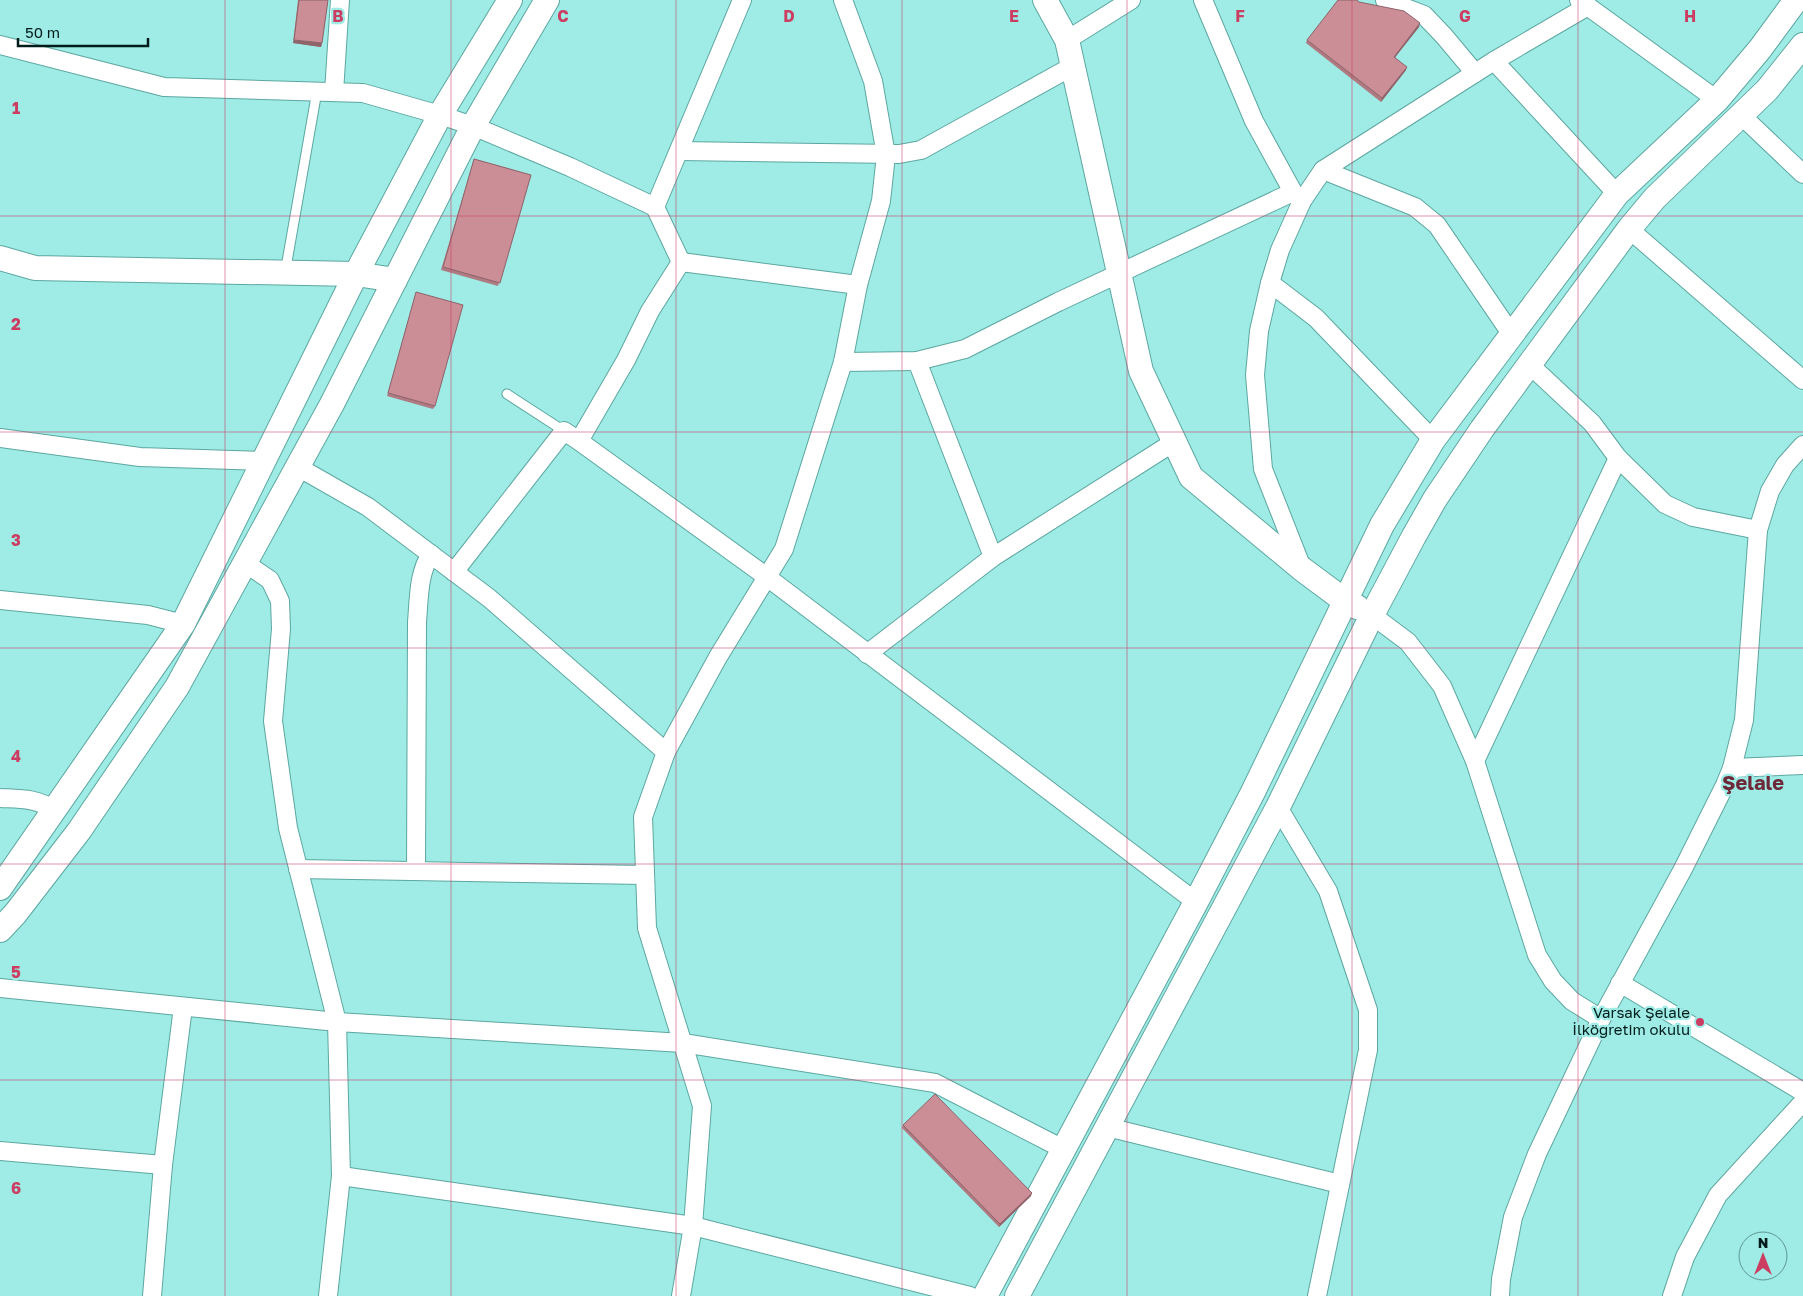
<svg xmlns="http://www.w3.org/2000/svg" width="1803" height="1296" font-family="'Golos Text',sans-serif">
	<rect width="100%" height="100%" fill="#9febe5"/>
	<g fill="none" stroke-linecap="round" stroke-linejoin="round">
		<g stroke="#5ca7a1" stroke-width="11">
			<g id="lane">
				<polyline points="285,273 317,91"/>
				<polyline points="507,394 564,431"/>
			</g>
		</g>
		<g stroke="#5ca7a1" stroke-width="20">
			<g id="street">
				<polyline points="1203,0 1254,121 1293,192 1302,201"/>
				<polyline points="1385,0 1424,15 1444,36 1475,73"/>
				<polyline points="1579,0 1717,100"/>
				<polyline points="1067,40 1131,0"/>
				<polyline points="0,45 164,87 363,93 440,115 473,126 570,167 655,207 681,262 650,311 626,360 579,441 767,577 1196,902"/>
				<polyline points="1494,61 1617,194"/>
				<polyline points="334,92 340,0"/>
				<polyline points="1742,116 1803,174"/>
				<polyline points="679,151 899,154 921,150 1073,66"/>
				<polyline points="1323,170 1415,207 1437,225 1512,335"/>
				<polyline points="655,207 742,0"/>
				<polyline points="1629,229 1803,380"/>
				<polyline points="681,262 858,285"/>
				<polyline points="1270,283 1316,318 1433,440"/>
				<polyline points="917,361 993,557 1174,442"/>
				<polyline points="843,362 917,361 965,349 1058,302 1293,192"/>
				<polyline points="1529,364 1592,423 1618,458 1665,504 1693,517 1758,530"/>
				<polyline points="0,438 140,457 263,461"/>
				<polyline points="298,467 368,507 489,598 666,752"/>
				<polyline points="245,563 270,580 280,601 281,629 273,721 288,828 337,1022 341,1176 328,1296"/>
				<polyline points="1302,568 1263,469 1255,375 1259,331 1270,283 1280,250 1302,201 1323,170 1494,61 1588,6"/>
				<polyline points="454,572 564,431 579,441"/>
				<polyline points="0,600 148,615 183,624"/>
				<polyline points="1372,615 1408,642 1442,686 1475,761 1537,955 1553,981 1572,1001 1601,1019"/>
				<polyline points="867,654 993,557"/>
				<polyline points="1475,761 1618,458"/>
				<polyline points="1732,768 1803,765"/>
				<path d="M0,798C21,799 36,798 54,810"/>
				<polyline points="1278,807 1328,891 1368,1010 1368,1050 1317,1296"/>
				<polyline points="298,869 645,875"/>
				<path d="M416,871L417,622C419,600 418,573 431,554"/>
				<polyline points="1620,983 1803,1092"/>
				<polyline points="0,988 337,1022 683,1043 935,1083 1063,1149"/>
				<polyline points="1107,1127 1340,1184"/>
				<polyline points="0,1151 163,1165"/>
				<polyline points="341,1176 693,1226 970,1296"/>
				<polyline points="152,1296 163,1165 183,1007"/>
				<polyline points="681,1296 693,1226 702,1106 647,928 643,817 666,752 718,657 784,549 843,362 858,285 881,201 886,155 873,81 843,0"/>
				<polyline points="1500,1296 1501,1279 1513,1217 1537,1154 1601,1019 1683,869 1725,785 1732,768 1744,720 1758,530 1770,491 1785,465 1803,445"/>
				<polyline points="1672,1296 1685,1257 1718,1195 1803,1102"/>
			</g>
		</g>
		<g stroke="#5ca7a1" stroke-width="26">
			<g id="secondary">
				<polyline points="1045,0 1067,40 1141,371 1191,477 1302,569 1345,601 1357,607"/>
				<polyline points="0,258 35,268 356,274 395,280"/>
				<polyline points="0,888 183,624 356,274 440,115 510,0"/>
				<polyline points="0,930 15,914 79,831 177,687 332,404 473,126 547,0"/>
				<polyline points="985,1296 1196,902 1253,792 1382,525 1433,440 1617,194 1717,100 1760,49 1796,0"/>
				<polyline points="1017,1296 1278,807 1372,615 1414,536 1435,499 1482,429 1629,229 1655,198 1767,90 1803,45"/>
			</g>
		</g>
		<use href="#lane" stroke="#fff" stroke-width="9"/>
		<use href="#street" stroke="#fff" stroke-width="18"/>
		<use href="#secondary" stroke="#fff" stroke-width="24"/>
	</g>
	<g fill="#af7a82">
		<polygon points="298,0 328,0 322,43 321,47 293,43"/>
		<polygon points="1359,2 1419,27 1395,57 1406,70 1381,102 1306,43 1307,40"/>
		<polygon points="474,159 531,175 498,286 441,270"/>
		<polygon points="415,296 435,406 433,409 387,396"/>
		<polygon points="903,1125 1031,1196 999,1227 902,1128"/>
	</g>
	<g fill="#8e636a">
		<polygon points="1420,23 1419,27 1393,60 1394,57"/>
		<polygon points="294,40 322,43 321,47 293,43"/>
		<polygon points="1407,67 1406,70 1381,102 1382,98"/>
		<polygon points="1032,1193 1031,1196 999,1227 1000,1224"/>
	</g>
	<g fill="#cb8e97" stroke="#8e636a">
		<polygon points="299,0 328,0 322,43 294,40"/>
		<polygon points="1338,0 1357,0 1359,2 1404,11 1420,23 1394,57 1407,67 1382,98 1307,40"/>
		<polygon points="474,159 531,175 500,283 443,267"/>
		<polygon points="416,292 463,305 435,406 388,393"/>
		<polygon points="935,1094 1032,1193 1000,1224 903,1125"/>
	</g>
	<path fill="none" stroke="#cc3d62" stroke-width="1" stroke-opacity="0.55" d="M225,0V1296M451,0V1296M676,0V1296M902,0V1296M1127,0V1296M1352,0V1296M1578,0V1296M0,216H1803M0,432H1803M0,648H1803M0,864H1803M0,1080H1803"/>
	<circle fill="#cc3d62" stroke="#9febe5" stroke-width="2" cx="1700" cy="1022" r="5"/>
	<g text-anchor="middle" stroke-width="4.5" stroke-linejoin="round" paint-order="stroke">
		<g font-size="15" fill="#001c1a" stroke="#9febe5" text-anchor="end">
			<text x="1690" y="1018">Varsak Şelale<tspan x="1690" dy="17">İlköğretim okulu</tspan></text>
		</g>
		<g font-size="20" font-weight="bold" fill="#6e2838" stroke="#9febe5">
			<text x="1753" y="790">Şelale</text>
		</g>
	</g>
	<g font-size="16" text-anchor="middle" font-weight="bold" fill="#cc3d62" stroke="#9febe5" stroke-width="4.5" stroke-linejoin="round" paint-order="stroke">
		<text x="338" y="22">B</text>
		<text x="563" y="22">C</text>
		<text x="789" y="22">D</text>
		<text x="1014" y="22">E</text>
		<text x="1240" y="22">F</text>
		<text x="1465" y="22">G</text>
		<text x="1690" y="22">H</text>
		<text x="16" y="114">1</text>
		<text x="16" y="330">2</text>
		<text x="16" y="546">3</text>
		<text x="16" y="762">4</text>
		<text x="16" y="978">5</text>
		<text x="16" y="1194">6</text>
	</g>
	<g transform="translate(1763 1256)"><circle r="24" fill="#9febe5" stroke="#5f9894"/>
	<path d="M0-4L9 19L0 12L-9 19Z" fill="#cc3d62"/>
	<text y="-8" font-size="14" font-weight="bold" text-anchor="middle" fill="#001c1a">N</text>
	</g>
	<path d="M18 38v8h130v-8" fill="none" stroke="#001c1a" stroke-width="2.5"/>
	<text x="25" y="38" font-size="15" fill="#001c1a" stroke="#9febe5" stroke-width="4" paint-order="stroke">50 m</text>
</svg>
